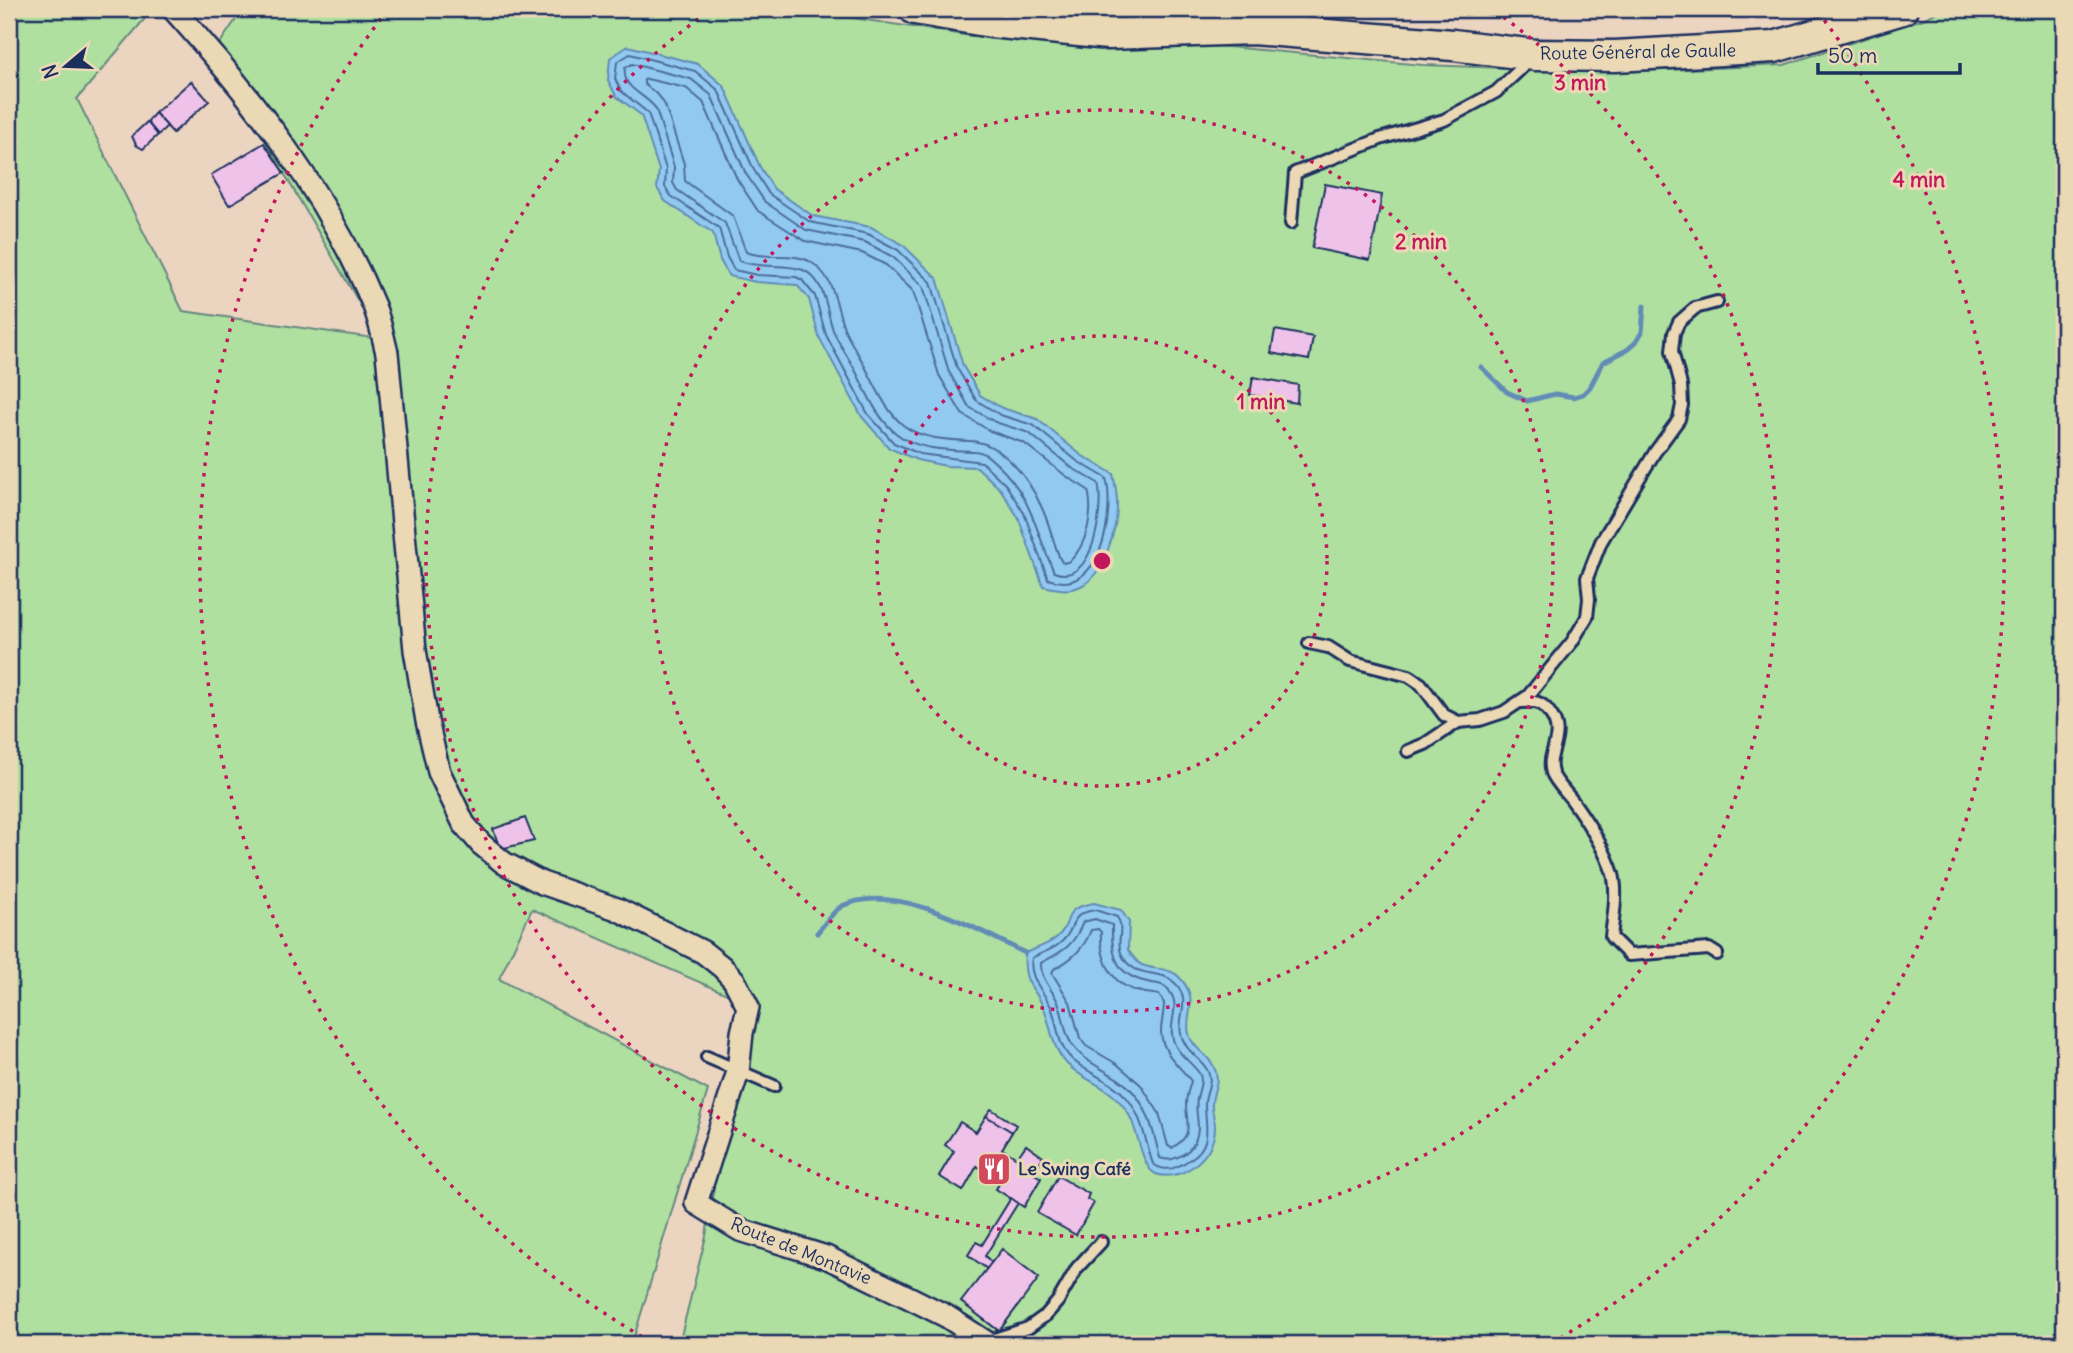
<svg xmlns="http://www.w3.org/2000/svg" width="2073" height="1353" font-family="Delius,sans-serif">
	<rect width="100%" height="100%" fill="#ecd5c0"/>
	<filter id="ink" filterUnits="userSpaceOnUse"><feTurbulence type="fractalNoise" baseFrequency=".0143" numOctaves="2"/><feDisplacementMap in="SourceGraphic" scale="14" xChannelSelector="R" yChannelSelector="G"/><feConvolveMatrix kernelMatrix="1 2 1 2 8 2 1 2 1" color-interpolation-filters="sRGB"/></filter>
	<g filter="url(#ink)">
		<polygon fill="#afe0a0" stroke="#65887f" stroke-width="2" points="9,9 153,9 77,99 183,311 380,339 214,52 243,9 794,9 971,36 1164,41 1423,65 1618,72 1784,65 1923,19 1943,9 2064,9 2064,1344 679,1344 706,1236 743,1001 532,909 499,979 708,1090 632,1344 9,1344"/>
		<g fill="#92c9f1" stroke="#628bb6" stroke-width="2">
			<path d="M628,46L698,64L724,86L760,167L774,189L813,216L871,227L902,244L937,278L963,366L980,395L1002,408L1037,419L1081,455L1113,474C1115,483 1117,492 1117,502C1118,525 1105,575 1081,586C1068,592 1057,589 1043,586L1018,517L1001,490L977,467L946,466L917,460L889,448L862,417L819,337L809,299L797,285L756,282L729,276L720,260L713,233L665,201L657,188L659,170L641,115L616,96L608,80L610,58Z"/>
			<path d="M1094,903L1121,910L1129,922L1128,950C1132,955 1137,963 1142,965C1156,971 1170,966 1181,979C1200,1001 1184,1016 1189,1034C1193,1049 1208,1054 1214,1067C1221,1081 1213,1089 1212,1103C1211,1112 1216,1121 1215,1129C1214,1156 1182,1183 1156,1174C1141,1168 1138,1128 1128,1113C1110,1084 1087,1084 1067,1064C1052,1048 1052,1031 1045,1011C1036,986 1022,987 1025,953C1034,949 1048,945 1056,938C1076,921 1058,909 1094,903Z"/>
		</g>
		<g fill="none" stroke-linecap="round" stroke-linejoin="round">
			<g stroke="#4b6d99" stroke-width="2">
				<path d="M630,54L695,71L718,90L754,170L769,194L810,222L868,234L898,250L931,282L957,368L976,400L1000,415L1033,425L1077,461L1106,478C1115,513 1101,599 1048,579L1024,513L1006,485L982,462L920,454L894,443L868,414L826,335L815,296L802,280L796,277L757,275L734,270L727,257L719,228L671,196L665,187L666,169L648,113L621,91L615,79L617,62Z"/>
				<path d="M632,64L691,79L711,95L746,174L765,202L806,230L865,242L893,257L923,286L949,372L969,407L995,422L1029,433L1072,468L1098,483C1104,507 1094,588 1054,572C1034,528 1034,500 997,464C990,458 985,452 975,451C951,450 918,451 897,434C876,418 866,390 854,368C847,355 838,343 833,330C826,310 826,280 803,270C786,263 760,269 739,261L725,223L677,190L673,183L674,167L656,109C645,93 622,90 625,68Z"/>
				<path d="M647,79L686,88L703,102L737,179L758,211L805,241L862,253L886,265L913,291L939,375L962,414L990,431L1024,443L1066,476L1088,490C1094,512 1087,545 1070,561L1064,563L1061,561C1053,543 1050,524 1041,506C1029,479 1002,442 970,441C949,440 920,439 903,425C884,409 875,384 863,363C857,351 847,338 843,325C835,302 834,275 809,261C791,252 766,260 746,252L733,216L685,181L684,164L665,105L659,96L644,84V80Z"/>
				<path d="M1095,910L1117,917C1125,928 1116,940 1121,953C1133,981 1159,967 1175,983C1192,1001 1177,1016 1181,1034C1185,1051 1198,1056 1206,1068C1215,1081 1205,1092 1205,1104C1205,1125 1213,1144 1192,1158C1179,1167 1167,1174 1153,1164C1145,1141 1143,1118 1127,1098C1113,1081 1091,1075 1074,1061C1056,1046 1059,1026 1051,1007C1043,990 1028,978 1032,958C1041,953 1052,950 1059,944C1078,930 1066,914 1095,910Z"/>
				<path d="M1095,919L1112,925C1111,957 1116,977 1152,983C1159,984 1166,985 1170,992C1180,1006 1170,1019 1172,1034C1174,1053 1189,1059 1199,1073C1204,1081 1198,1090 1197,1099C1194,1114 1202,1126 1195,1141C1190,1153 1173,1163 1160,1158C1154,1135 1150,1112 1134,1093C1117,1072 1085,1066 1071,1043C1063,1030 1064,1015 1058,1002C1052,989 1040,978 1041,963C1063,951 1073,947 1083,922Z"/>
				<path d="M1098,929L1101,932C1100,954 1108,980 1131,989C1139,993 1150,993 1159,995L1164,1003C1164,1013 1161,1023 1161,1032C1162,1054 1180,1066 1191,1081C1189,1089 1186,1096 1186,1104C1186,1125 1195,1134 1172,1148L1168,1146L1159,1113L1141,1085L1117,1064L1086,1046L1080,1038L1070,1002L1052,973L1054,969C1071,960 1084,949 1091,930Z"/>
			</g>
			<g stroke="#628bb6" stroke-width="5">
				<polyline points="1481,367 1507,392 1527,401 1555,394 1574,397 1583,394 1590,387 1603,362 1627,350 1636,342 1642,332 1644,306"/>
				<path d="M817,933C824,925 833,911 842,906C896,881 977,930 1025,953"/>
			</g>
		</g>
		<g fill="#efc3e9" stroke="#1b2f5e" stroke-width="2">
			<polygon points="191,81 209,101 173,133 155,113"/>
			<polygon points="155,113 167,126 158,135 147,122"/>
			<polygon points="147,122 158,135 143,149 136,145 132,136"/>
			<polygon points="264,143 284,173 229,205 211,175"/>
			<polygon points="1325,184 1382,195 1370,260 1312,248"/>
			<polygon points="1275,330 1313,337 1309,360 1271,353"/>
			<polygon points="1253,377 1298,385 1297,403 1250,395"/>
			<polygon points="525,818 534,841 500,849 493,829"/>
			<polygon points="991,1109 1016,1125 1012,1132 986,1116"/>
			<polygon points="986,1116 1012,1132 1002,1149 1017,1158 1026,1145 1043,1157 1033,1173 1041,1178 1024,1207 996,1189 1000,1182 977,1166 963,1191 939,1176 954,1151 945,1145 960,1122 976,1132"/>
			<polygon points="1058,1176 1089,1194 1087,1199 1094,1203 1076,1235 1037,1213"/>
			<polygon points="1011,1198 1018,1203 985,1256 992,1263 987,1269 968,1255 976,1242 982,1245"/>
			<polygon points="1002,1249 1039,1278 999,1331 961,1302"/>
		</g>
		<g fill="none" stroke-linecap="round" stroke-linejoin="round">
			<g stroke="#1b2f5e" stroke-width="16">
				<g id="lane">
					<polyline points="1291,223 1295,173 1380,139 1444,120 1496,92 1531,59"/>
					<polyline points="1309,643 1328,647 1350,661 1409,676 1421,684 1444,715 1458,722 1480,720 1504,712 1528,696 1572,642 1587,617 1589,599 1587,578 1601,542 1655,452 1679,419 1682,405 1681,385 1672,351 1674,333 1679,322 1695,308 1717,302"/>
					<path d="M1521,702C1534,701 1541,701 1549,712C1568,736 1545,752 1552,773C1556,783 1568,794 1574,803C1589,824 1605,849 1613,874C1618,893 1613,918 1611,937L1629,955L1709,949L1717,954"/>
					<polyline points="1408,751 1425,744 1458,722"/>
					<polyline points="707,1057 774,1086"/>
					<polyline points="985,1342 1028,1328 1046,1315 1058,1301 1077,1268 1101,1242"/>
				</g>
			</g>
			<g stroke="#1b2f5e" stroke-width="26">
				<path id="street" d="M173,9C253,98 328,194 374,306C380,321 383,337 387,353L415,650L427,721L439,772L464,824L481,844L504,863L542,883L617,909L703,952L722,967L734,980L748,1007L742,1033L738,1072L696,1203L740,1230L826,1257L908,1297L946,1316L989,1344"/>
			</g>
			<g stroke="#1b2f5e" stroke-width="35">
				<polyline id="secondary" points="915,9 991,22 1108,34 1252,29 1453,45 1535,55 1615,56 1774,47 1902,9"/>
			</g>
			<use href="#lane" stroke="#ebd9b6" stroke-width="10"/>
			<use href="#street" stroke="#ebd9b6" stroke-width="21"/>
			<use href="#secondary" stroke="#ebd9b6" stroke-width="30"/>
		</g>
	</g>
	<g fill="none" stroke="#c2185b" stroke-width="3.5" stroke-dasharray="3.5 7">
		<circle cx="1102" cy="561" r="225"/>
		<circle cx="1102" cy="561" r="451"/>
		<path d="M1495 11A676 676 0 1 1 709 11"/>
		<path d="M651 1342A902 902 0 0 1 386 12M1818 12A902 902 0 0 1 1553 1342"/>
	</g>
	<defs>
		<g id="restaurant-square" transform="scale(1.75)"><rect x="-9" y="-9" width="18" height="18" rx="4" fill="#d1495b" stroke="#ebd9b6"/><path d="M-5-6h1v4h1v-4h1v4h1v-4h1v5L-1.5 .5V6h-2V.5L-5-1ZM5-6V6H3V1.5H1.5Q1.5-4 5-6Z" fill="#fff"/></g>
	</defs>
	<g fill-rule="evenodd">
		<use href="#restaurant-square" x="994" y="1169"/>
	</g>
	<g text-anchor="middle" stroke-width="6" stroke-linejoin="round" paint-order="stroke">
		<g font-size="18" fill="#1b2f5e" stroke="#ebd9b6">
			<text transform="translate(1638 52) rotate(-1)" y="6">Route Général de Gaulle</text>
			<text transform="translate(801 1251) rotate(22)" y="6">Route de Montavie</text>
		</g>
		<g font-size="18" font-weight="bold" fill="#1b2f5e" stroke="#ebd9b6" text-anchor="start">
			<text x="1018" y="1175">Le Swing Café</text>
		</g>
	</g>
	<circle cx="1102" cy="561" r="10" fill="#c2185b" stroke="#ebd9b6" stroke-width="3.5"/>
	<g font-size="21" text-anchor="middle" font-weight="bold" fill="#c2185b" stroke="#ebd9b6" stroke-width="6" stroke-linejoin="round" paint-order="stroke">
		<text x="1580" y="90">3 min</text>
		<text x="1919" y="187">4 min</text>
		<text x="1421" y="249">2 min</text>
		<text x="1261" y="409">1 min</text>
	</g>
	<rect width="2073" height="1353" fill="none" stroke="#ebd9b6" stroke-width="35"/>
	<rect x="18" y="18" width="2038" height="1318" fill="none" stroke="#1b2f5e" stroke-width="2.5" filter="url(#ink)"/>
	<g transform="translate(66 66) rotate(251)" stroke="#ebd9b6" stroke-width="5" paint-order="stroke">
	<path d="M0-5L12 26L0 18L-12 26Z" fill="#1b2f5e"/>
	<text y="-10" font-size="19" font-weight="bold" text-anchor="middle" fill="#1b2f5e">N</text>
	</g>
	<path d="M1818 63v10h142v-10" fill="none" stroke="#1b2f5e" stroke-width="3.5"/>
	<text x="1828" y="63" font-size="21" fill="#1b2f5e" stroke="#ebd9b6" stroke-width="5" paint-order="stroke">50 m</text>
</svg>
